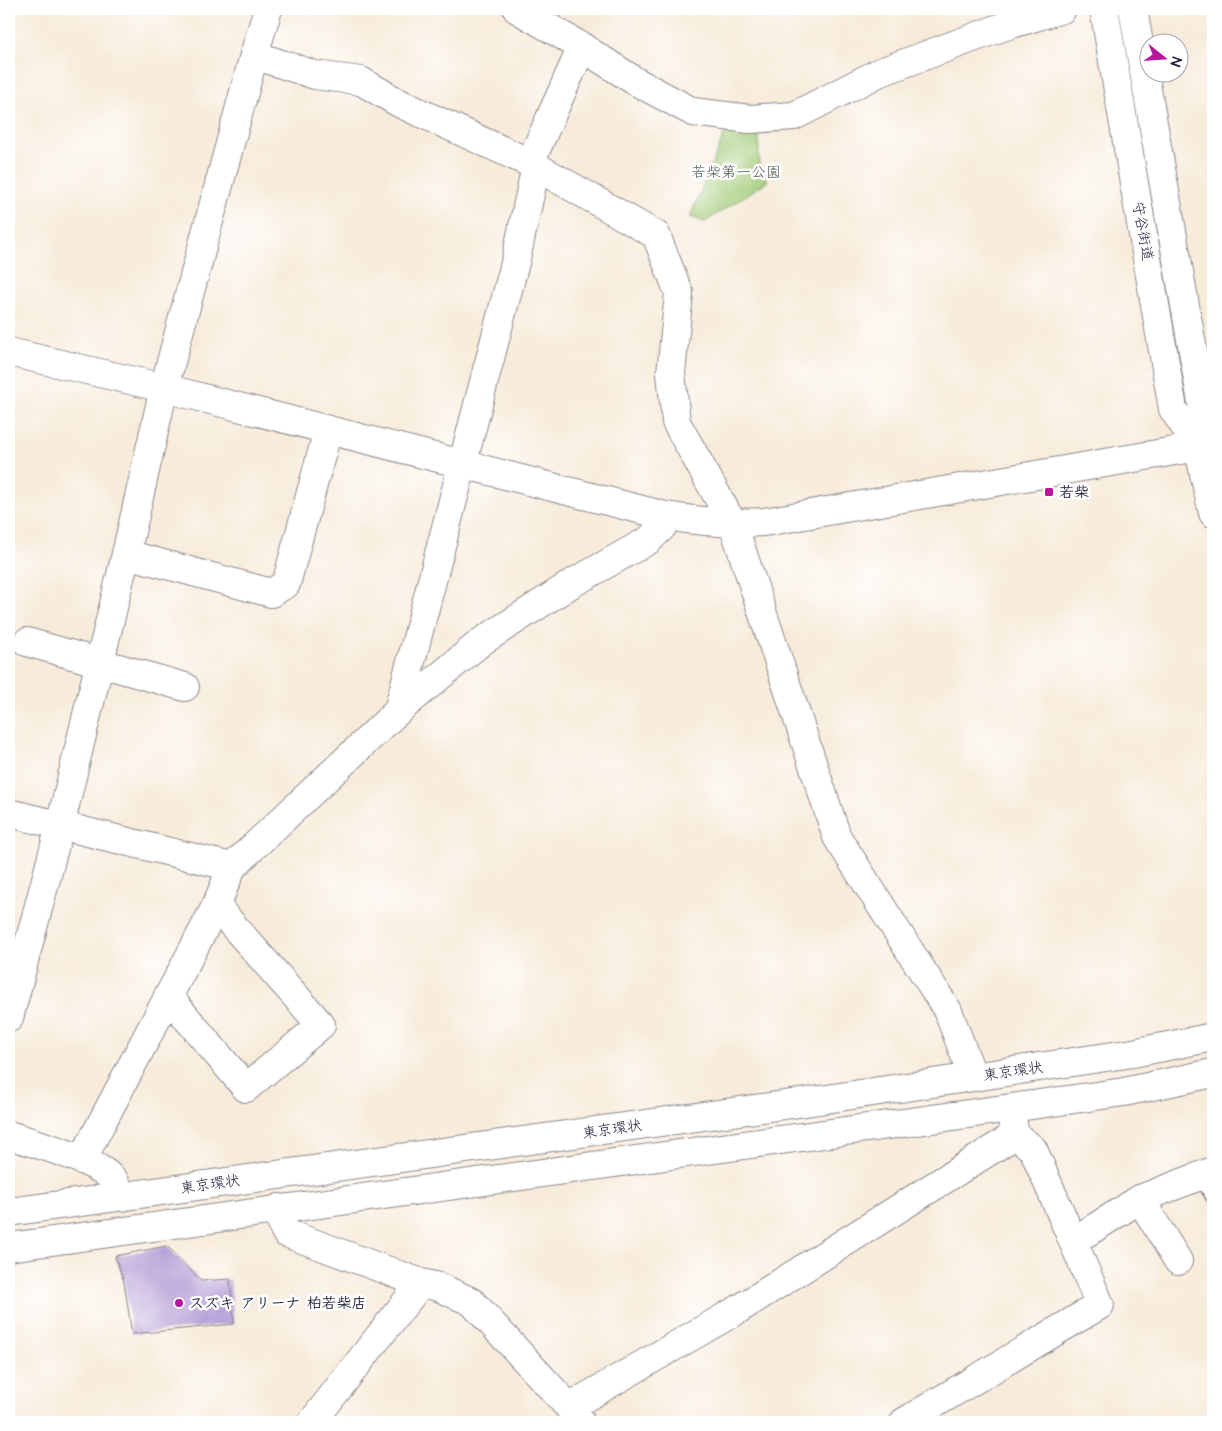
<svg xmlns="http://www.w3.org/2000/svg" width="1222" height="1431" font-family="'Architects Daughter','Klee One',sans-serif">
	<rect width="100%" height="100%" fill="#fff"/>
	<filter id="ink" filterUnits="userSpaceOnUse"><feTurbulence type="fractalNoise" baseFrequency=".02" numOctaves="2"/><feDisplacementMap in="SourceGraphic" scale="10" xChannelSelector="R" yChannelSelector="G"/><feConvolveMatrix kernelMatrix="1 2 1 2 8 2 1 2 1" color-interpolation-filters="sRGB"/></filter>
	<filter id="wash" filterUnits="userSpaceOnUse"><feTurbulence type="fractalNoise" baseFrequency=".0096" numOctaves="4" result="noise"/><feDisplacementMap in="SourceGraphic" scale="20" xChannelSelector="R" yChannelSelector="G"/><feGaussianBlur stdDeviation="1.12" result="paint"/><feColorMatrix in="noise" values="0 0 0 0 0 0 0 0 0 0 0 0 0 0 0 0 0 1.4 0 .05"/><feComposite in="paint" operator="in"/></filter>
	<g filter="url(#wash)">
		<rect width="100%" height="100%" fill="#f7ebd9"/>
		<polygon fill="#a2cb77" stroke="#627659" points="727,128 759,132 759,166 768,181 705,222 690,217"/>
		<g id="blocks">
			<polygon fill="#b29bd4" points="167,1246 201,1281 230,1279 234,1324 132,1334 124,1282 115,1256"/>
		</g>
	</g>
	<g filter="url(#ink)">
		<use href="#blocks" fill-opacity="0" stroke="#8c868a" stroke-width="1"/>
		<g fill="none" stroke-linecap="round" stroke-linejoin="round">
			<g stroke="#8c868a" stroke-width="18">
				<polyline id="service" points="1201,1176 1213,1195"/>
			</g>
			<g stroke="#8c868a" stroke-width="30">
				<g id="minor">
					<polyline points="517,9 582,47 635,81 693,112 750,119 794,116 878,73 1005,26 1062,9"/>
					<polyline points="254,55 315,75 361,81 399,103 530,163 656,235 679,293 671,373 676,422 733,524 837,837 948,1011 973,1077"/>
					<polyline points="530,163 582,47"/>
					<polyline points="126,554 271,593 286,584 328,430"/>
					<polyline points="27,642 185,687"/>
					<polyline points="398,711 516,259 536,166"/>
					<polyline points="9,813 232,867"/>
					<polyline points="168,996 246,1088 321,1025 216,906"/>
					<polyline points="9,1018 60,826 126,554 164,388 254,55 268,9"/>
					<polyline points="1012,1118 1015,1135 1033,1149 1072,1239"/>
					<path d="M9,1135C35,1144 100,1160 115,1182C118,1187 120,1192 122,1197"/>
					<polyline points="82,1160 216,906 232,867 398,711 481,642 571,584 649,540 663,526 666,516"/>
					<polyline points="1140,1199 1178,1261"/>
					<polyline points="280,1208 282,1225 286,1233 421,1283 439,1287 472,1302 567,1405 580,1421"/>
					<polyline points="569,1407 739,1309 1015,1135"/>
					<polyline points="312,1422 421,1283"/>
					<polyline points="904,1422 1100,1305 1072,1239 1088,1232 1140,1199 1213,1171"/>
				</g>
			</g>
			<g stroke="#8c868a" stroke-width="30">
				<path id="tertiary" d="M9,352L164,388L666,516C701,522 729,524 764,522L1198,447L1213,442"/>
			</g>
			<g stroke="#8c868a" stroke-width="30">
				<g id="primary">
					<polyline points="1104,9 1173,409 1198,447"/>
					<polyline points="1133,9 1203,408 1198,447 1213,513"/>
				</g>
			</g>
			<g stroke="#8c868a" stroke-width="30">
				<g id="trunk">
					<polyline points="9,1212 813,1101 1133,1053 1213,1037"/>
					<polyline points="9,1247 1011,1108 1124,1092 1213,1073"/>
				</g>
			</g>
			<use href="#service" stroke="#fff" stroke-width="15"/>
			<use href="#minor" stroke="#fff" stroke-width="28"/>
			<use href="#tertiary" stroke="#fff" stroke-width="28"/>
			<use href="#primary" stroke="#fff" stroke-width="28"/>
			<use href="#trunk" stroke="#fff" stroke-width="28"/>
		</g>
	</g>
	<g fill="#b5179e" stroke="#fff" stroke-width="2">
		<rect x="1044" y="487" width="10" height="10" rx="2.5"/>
		<circle cx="179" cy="1303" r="5"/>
	</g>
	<g text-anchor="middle" stroke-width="5" stroke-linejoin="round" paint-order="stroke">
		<g font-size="15" fill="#4f5d50" stroke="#fff">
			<text x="736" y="177">若柴第一公園</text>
		</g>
		<g font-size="15" fill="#22223b" stroke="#fff">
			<text transform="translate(1143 231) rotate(80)" y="5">守谷街道</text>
			<text transform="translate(1013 1071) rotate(-8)" y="5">東京環状</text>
			<text transform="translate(612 1129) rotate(-8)" y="5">東京環状</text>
			<text transform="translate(210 1184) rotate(-8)" y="5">東京環状</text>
		</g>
		<g font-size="15" font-weight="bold" fill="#22223b" stroke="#fff" text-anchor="start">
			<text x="1059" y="497">若柴</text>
			<text x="189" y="1308">スズキ アリーナ 柏若柴店</text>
		</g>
	</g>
	<rect width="1222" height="1431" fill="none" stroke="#fff" stroke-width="30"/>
	<g transform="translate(1164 58) rotate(107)"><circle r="24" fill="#ffffff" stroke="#a7a7b1"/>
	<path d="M0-4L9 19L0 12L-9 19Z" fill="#b5179e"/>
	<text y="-8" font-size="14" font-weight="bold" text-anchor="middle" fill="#22223b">N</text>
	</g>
</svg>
